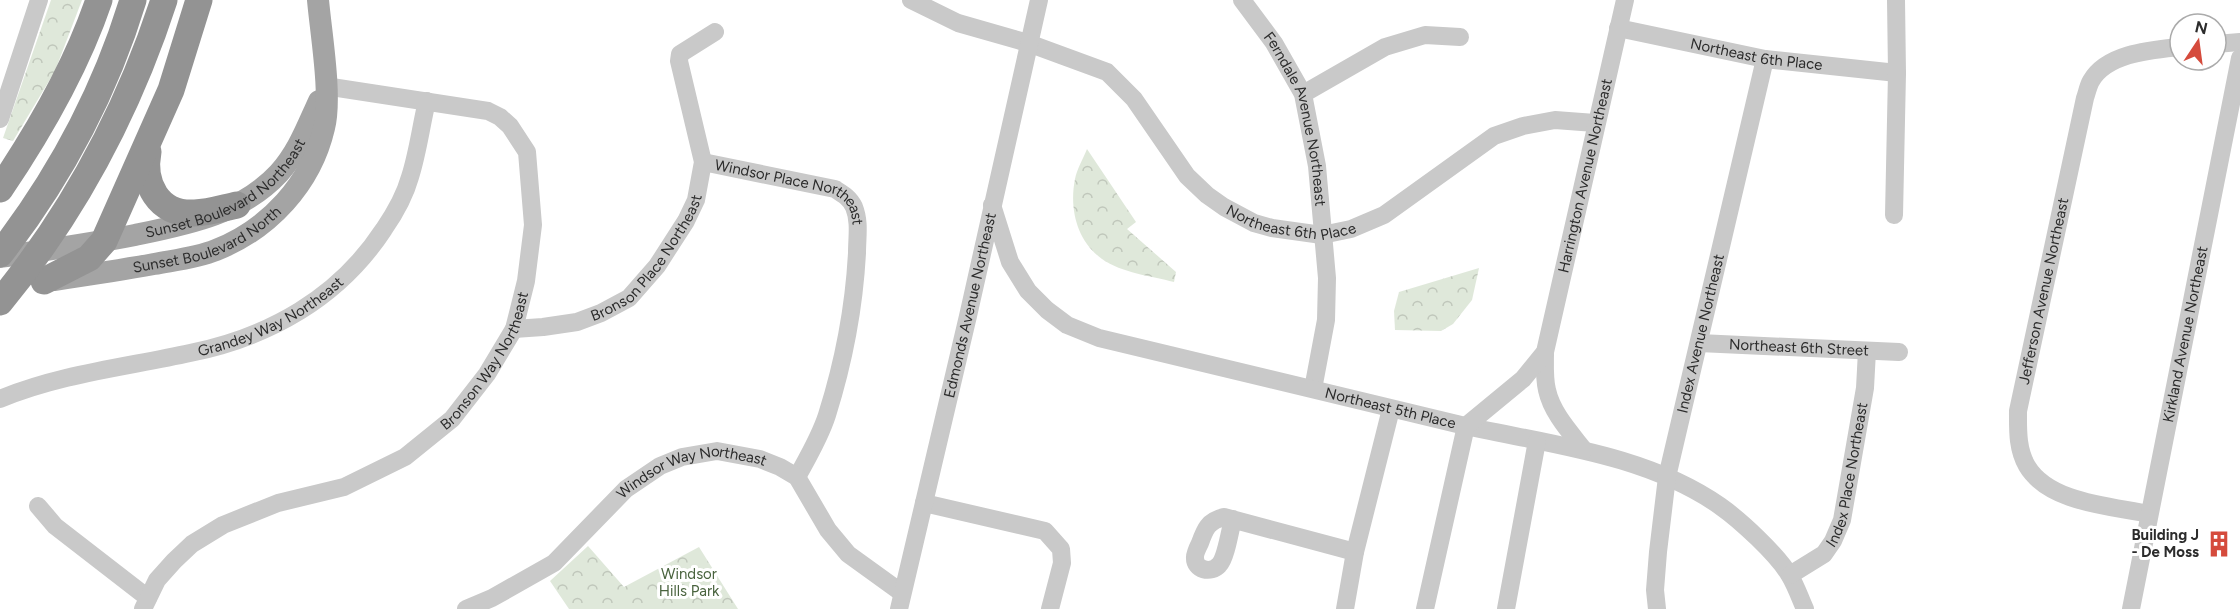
<svg xmlns="http://www.w3.org/2000/svg" width="2240" height="609" font-family="Figtree,sans-serif">
	<defs>
		<pattern id="forest-crowns" width="20" height="18" patternUnits="userSpaceOnUse" patternTransform="scale(1.5)"><rect width="20" height="18" fill="#dfe8da"/><path d="M2 6a3 3 0 1 1 6 0M12 15a3 3 0 1 1 6 0" fill="none" stroke="#c0c7bb"/></pattern>
	</defs>
	<rect width="100%" height="100%" fill="#fff"/>
	<g fill="url(#forest-crowns)">
		<polygon points="51,0 82,0 55,71 13,141 3,138"/>
		<path d="M1087,149L1136,222L1127,229L1176,272L1174,282C1151,276 1122,273 1102,259C1077,241 1069,209 1075,179C1077,169 1083,159 1087,149Z"/>
		<polygon points="1479,268 1472,300 1453,324 1441,331 1395,330 1394,311 1399,292"/>
		<polygon points="588,546 624,587 699,547 738,609 569,609 550,581"/>
	</g>
	<g fill="none" stroke-linecap="round" stroke-linejoin="round">
		<g stroke="#c9c9c9" stroke-width="18">
			<path id="s1" d="M911,0L958,23L1028,43L1107,72L1134,99L1187,176L1207,195L1224,207L1254,223L1272,228L1322,235L1351,229L1384,215L1494,136L1523,126L1555,120L1595,123"/>
			<path id="s2" d="M1242,0L1274,43L1303,94L1317,166L1327,278L1326,320L1313,389"/>
			<path id="s3" d="M1618,28L1765,59L1897,73"/>
			<polyline points="2216,44 2240,42"/>
			<polyline points="1303,94 1385,47 1425,35 1460,37"/>
			<polyline points="0,119 39,0"/>
			<path id="s4" d="M703,162L835,189C843,194 850,198 854,207C860,222 857,237 857,253C854,309 844,361 827,415C820,437 808,457 797,477"/>
			<path id="s5" d="M992,205L1010,262L1028,291L1047,310L1067,325L1099,338C1219,366 1338,396 1457,424C1544,444 1644,453 1720,506C1740,520 1778,555 1790,576C1796,586 1800,598 1805,609"/>
			<polyline points="1894,215 1897,73 1896,0"/>
			<path id="s6" d="M514,329L543,327L577,322L601,313L629,298L657,266L686,221L696,200L703,162L679,61L680,54L715,32"/>
			<path id="s7" d="M1699,343L1899,352"/>
			<path d="M1545,352C1545,364 1544,378 1547,390C1552,413 1570,432 1584,450"/>
			<path id="s8" d="M0,399C60,374 126,367 190,353C269,337 339,298 384,229C395,213 405,195 410,177C418,152 421,126 427,101"/>
			<polyline points="924,503 1045,531 1061,549 1062,563 1050,609"/>
			<polyline points="38,506 55,526 148,598"/>
			<path id="s9" d="M2149,514C2111,506 2049,503 2027,466C2017,449 2018,429 2018,411L2085,98C2087,93 2088,86 2091,81C2107,53 2152,50 2180,47"/>
			<path d="M1233,519C1230,530 1226,558 1219,565C1211,574 1194,570 1195,557C1195,553 1198,547 1200,543C1205,529 1208,521 1224,517L1355,552"/>
			<path id="s10" d="M1790,575L1824,554L1833,541L1842,520L1865,388L1867,351"/>
			<path id="s11" d="M143,609L157,580L174,561L192,544L223,525L278,503L344,487L405,457L452,419L487,374L514,329L526,281L533,225L527,152L510,126L500,117L488,111L325,86"/>
			<path id="s12" d="M466,609L492,598L554,563L626,489L660,466L682,457L717,451L760,459L780,467L797,477L828,530L848,554L902,593"/>
			<path id="s13" d="M899,609L968,316L1039,0"/>
			<polyline points="1345,609 1355,552 1391,409"/>
			<path id="s14" d="M1425,609L1466,426L1523,379L1545,352L1625,0"/>
			<polyline points="1506,609 1537,441"/>
			<path id="s15" d="M1657,609L1655,590L1658,552L1667,477L1765,59"/>
			<path id="s16" d="M2131,609L2240,58"/>
		</g>
		<g stroke="#a4a4a4" stroke-width="22">
			<path id="s17" d="M0,257C45,250 90,244 135,235C188,224 241,214 279,173C298,152 307,127 319,101"/>
			<path id="s18" d="M54,280C88,275 121,270 154,264C175,260 196,258 216,250C269,229 311,184 324,128C332,97 321,34 318,0"/>
		</g>
		<g stroke="#939393" stroke-width="27">
			<path d="M148,152C142,183 158,215 194,213C208,213 223,208 237,205"/>
			<path d="M0,189C40,130 76,68 99,0"/>
			<path d="M0,254C59,178 105,92 133,0"/>
			<polyline points="44,281 89,258 104,241 171,90 199,0"/>
			<path d="M0,302C74,212 128,111 164,0"/>
		</g>
	</g>
	<defs>
		<g id="building-bare" transform="scale(2.07)"><path d="M-4-6H4V6H1V3H-1V6H-4ZM-2.5-4.3h1.7v1.8h-1.7ZM.8-4.3h1.7v1.8H.8ZM-2.5-1h1.7V.8h-1.7ZM.8-1h1.7V.8H.8Z" fill="#d54b3c" stroke="#fff" stroke-width="2.5" paint-order="stroke"/></g>
	</defs>
	<g fill-rule="evenodd">
		<use href="#building-bare" x="2219" y="544"/>
	</g>
	<g text-anchor="middle" stroke-width="6" stroke-linejoin="round" paint-order="stroke">
		<g font-size="15" fill="#2c2c2c" stroke="#fff">
			<text dy="5" stroke="none"><textPath href="#s3" startOffset="141">Northeast 6th Place</textPath></text>
			<text dy="5" stroke="none"><textPath href="#s2" startOffset="134">Ferndale Avenue Northeast</textPath></text>
			<text dy="5" stroke="none"><textPath href="#s14" startOffset="477">Harrington Avenue Northeast</textPath></text>
			<text dy="5" stroke="none"><textPath href="#s17" startOffset="242">Sunset Boulevard Northeast</textPath></text>
			<text dy="5" stroke="none"><textPath href="#s4" startOffset="96">Windsor Place Northeast</textPath></text>
			<text dy="5" stroke="none"><textPath href="#s1" startOffset="460">Northeast 6th Place</textPath></text>
			<text dy="5" stroke="none"><textPath href="#s18" startOffset="160">Sunset Boulevard North</textPath></text>
			<text dy="5" stroke="none"><textPath href="#s6" startOffset="162">Bronson Place Northeast</textPath></text>
			<text dy="5" stroke="none"><textPath href="#s9" startOffset="314">Jefferson Avenue Northeast</textPath></text>
			<text dy="5" stroke="none"><textPath href="#s13" startOffset="312">Edmonds Avenue Northeast</textPath></text>
			<text dy="5" stroke="none"><textPath href="#s8" startOffset="285">Grandey Way Northeast</textPath></text>
			<text dy="5" stroke="none"><textPath href="#s15" startOffset="280">Index Avenue Northeast</textPath></text>
			<text dy="5" stroke="none"><textPath href="#s16" startOffset="280">Kirkland Avenue Northeast</textPath></text>
			<text dy="5" stroke="none"><textPath href="#s7" startOffset="100">Northeast 6th Street</textPath></text>
			<text dy="5" stroke="none"><textPath href="#s11" startOffset="442">Bronson Way Northeast</textPath></text>
			<text dy="5" stroke="none"><textPath href="#s5" startOffset="480">Northeast 5th Place</textPath></text>
			<text dy="5" stroke="none"><textPath href="#s10" startOffset="124">Index Place Northeast</textPath></text>
			<text dy="5" stroke="none"><textPath href="#s12" startOffset="273">Windsor Way Northeast</textPath></text>
		</g>
		<g font-size="15" font-weight="bold" fill="#2c2c2c" stroke="#fff" text-anchor="end">
			<text x="2199" y="540">Building J<tspan x="2199" dy="17">- De Moss</tspan></text>
		</g>
		<g font-size="15" fill="#49633e" stroke="#fff">
			<text x="689" y="579">Windsor<tspan x="689" dy="17">Hills Park</tspan></text>
		</g>
	</g>
	<g transform="translate(2198 42) rotate(13)"><circle r="28" fill="#ffffff" stroke="#ababab" stroke-width="1.5"/>
	<path d="M0-4.5L10 22L0 15L-10 22Z" fill="#d54b3c"/>
	<text y="-9" font-size="16" font-weight="bold" text-anchor="middle" fill="#2c2c2c">N</text>
	</g>
</svg>
